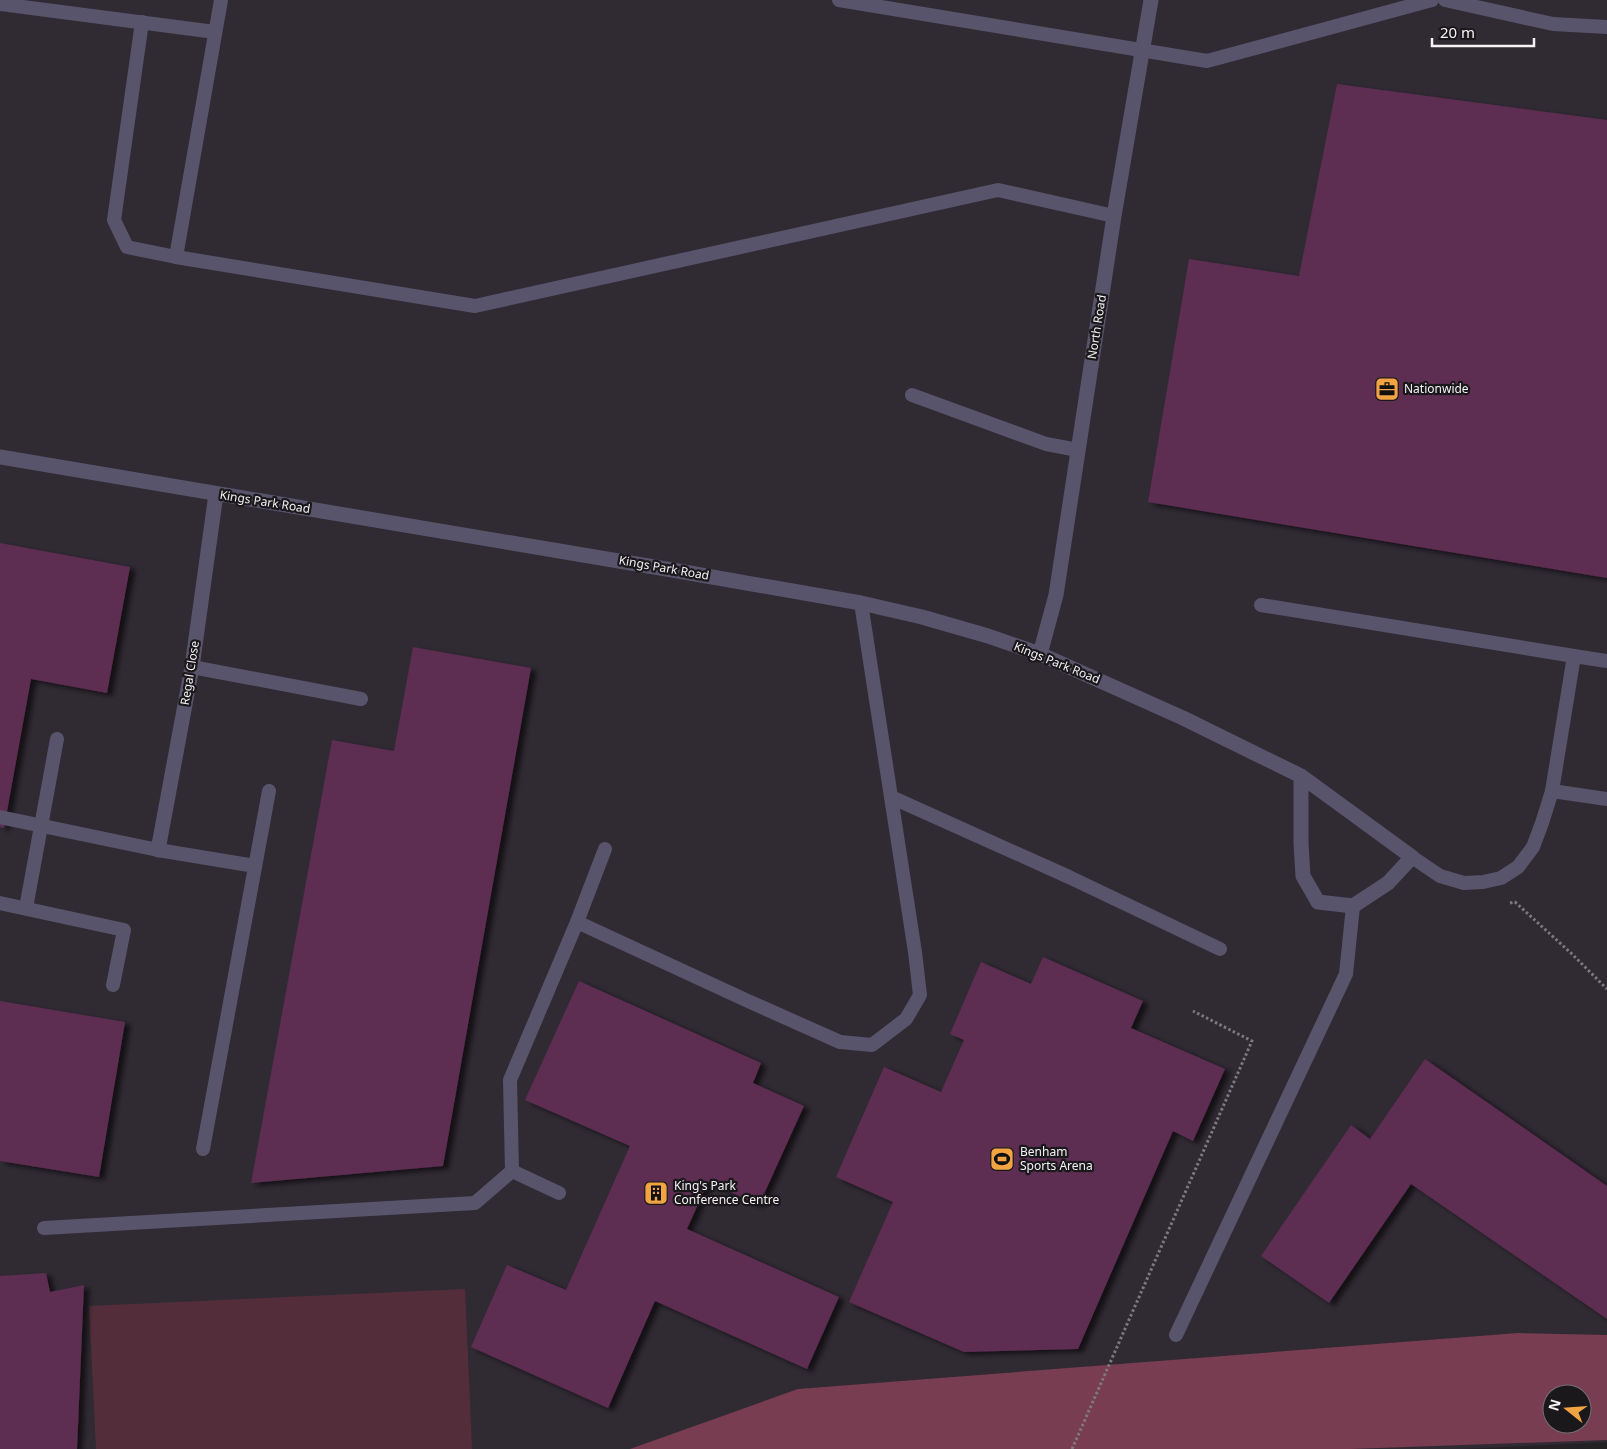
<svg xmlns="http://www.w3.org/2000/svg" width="1607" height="1449" font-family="'Noto Sans',sans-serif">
	<defs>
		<filter id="shadow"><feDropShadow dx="5.5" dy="3" stdDeviation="2.5" flood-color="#0009"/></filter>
	</defs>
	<rect width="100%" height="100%" fill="#242125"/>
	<path fill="#302a33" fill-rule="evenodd" d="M0,0H1607V1442L1463,1449H0ZM1552,1394H1582V1424H1552Z"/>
	<polygon fill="#532e3a" points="465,1289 472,1449 96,1449 89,1306"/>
	<path fill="#783d50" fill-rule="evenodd" d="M1518,1333L1607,1335V1440L1351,1449H630L798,1389ZM1552,1394H1582V1424H1552Z"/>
	<g fill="#5d2d51" filter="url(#shadow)">
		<polygon points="1337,84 1607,120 1607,578 1148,502 1189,259 1299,276"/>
		<polygon points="0,543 130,567 107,693 31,679 4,828 0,827"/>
		<polygon points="413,647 531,668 443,1166 251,1183 332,740 394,751"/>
		<polygon points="1043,957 1143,1001 1131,1028 1225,1069 1193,1141 1173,1131 1078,1349 964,1352 849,1302 893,1202 836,1177 884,1067 941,1092 964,1040 950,1034 981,962 1031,984"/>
		<polygon points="579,981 761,1063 753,1083 804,1106 759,1205 708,1182 687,1229 839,1297 807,1369 655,1301 608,1408 471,1347 507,1265 566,1290 630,1146 525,1100"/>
		<polygon points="0,1001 125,1022 99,1177 0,1161"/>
		<polygon points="1425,1059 1607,1186 1607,1319 1411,1184 1329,1303 1261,1256 1351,1125 1370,1139"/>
		<polygon points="46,1273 50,1292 84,1285 77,1449 0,1449 0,1276"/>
	</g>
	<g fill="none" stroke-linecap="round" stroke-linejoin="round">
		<g stroke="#7d7a7e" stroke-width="3" stroke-dasharray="2.5 2.5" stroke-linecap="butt">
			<polyline points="1510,903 1515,902 1572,954 1607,989"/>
			<polyline points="1072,1449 1252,1041 1193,1011"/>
		</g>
		<g stroke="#58546c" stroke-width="14">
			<polyline points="221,0 176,257 475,306 998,190 1114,216"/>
			<polyline points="839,0 1207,61 1432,0"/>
			<polyline points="1445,0 1553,24 1607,27"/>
			<polyline points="0,4 215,32"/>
			<polyline points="142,22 114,220 127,247 176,257"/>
			<polyline points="912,395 1046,444 1078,450"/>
			<polyline points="1261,605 1574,656 1552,791 1542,823 1533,847 1518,867 1501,878 1483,882 1464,883 1440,876 1412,857"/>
			<polyline points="1574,656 1607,661"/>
			<polyline points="192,667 361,699"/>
			<polyline points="1552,791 1607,799"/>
			<polyline points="891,797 1069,877 1220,949"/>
			<polyline points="0,817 158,850 255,866"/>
			<polyline points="0,903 124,930 113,985"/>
			<polyline points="26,908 57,739"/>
			<polyline points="577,922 605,849"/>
			<polyline points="203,1149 269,791"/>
			<polyline points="512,1171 559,1193"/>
			<polyline points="44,1228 475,1203 512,1171 510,1080 577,922 748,1001 840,1042 872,1045 906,1019 920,995 915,952 861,603"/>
			<polyline points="1176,1335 1346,974 1353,906"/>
		</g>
		<g stroke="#58546c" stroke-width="15">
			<polyline points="0,457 684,572 861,603 922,617 988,636 1040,654 1183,718 1301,776 1412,857 1388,883 1353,906 1318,902 1303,876 1301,843 1301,776"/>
			<polyline points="1040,654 1056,595 1114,216 1151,0"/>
			<polyline points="158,850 192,667 216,494"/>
		</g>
	</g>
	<defs>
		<g id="office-square" transform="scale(1.25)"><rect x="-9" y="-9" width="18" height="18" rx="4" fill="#f3a442" stroke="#1b181c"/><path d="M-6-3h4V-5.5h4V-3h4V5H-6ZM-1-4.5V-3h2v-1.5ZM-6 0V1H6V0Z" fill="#111"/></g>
		<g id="stadium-square" transform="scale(1.25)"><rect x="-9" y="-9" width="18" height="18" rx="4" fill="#f3a442" stroke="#1b181c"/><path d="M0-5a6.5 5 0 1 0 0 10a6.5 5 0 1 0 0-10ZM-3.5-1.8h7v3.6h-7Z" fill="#111"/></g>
		<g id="building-square" transform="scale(1.25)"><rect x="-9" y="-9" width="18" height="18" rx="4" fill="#f3a442" stroke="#1b181c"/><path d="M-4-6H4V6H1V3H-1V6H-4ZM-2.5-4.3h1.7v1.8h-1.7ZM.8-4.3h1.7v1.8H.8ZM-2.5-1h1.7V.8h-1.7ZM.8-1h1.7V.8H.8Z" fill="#111"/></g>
	</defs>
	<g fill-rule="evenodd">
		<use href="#office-square" x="1387" y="389"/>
		<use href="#stadium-square" x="1002" y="1159"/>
		<use href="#building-square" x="656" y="1193"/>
	</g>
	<g text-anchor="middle" stroke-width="4.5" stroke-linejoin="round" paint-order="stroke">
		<g font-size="12" fill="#f4f2f5" stroke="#1b181c">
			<text transform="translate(1097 327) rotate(-81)" y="4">North Road</text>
			<text transform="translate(265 502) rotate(9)" y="4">Kings Park Road</text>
			<text transform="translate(664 568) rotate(10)" y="4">Kings Park Road</text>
			<text transform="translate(1057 663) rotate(22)" y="4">Kings Park Road</text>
			<text transform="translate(190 673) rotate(-81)" y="4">Regal Close</text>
		</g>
		<g font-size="12" fill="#f4f2f5" stroke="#1b181c" text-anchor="start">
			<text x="1404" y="393">Nationwide</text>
			<text x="1020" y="1156">Benham<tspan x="1020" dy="14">Sports Arena</tspan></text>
			<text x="674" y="1190">King's Park<tspan x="674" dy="14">Conference Centre</tspan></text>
		</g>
	</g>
	<g transform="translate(1567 1409) rotate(287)"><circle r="24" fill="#1b181c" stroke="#726f73"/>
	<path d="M0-4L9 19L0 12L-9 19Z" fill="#f3a442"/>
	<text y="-8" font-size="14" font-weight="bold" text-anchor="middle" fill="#f4f2f5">N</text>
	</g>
	<path d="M1432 38v8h102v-8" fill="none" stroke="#f4f2f5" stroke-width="2.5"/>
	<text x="1440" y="38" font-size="15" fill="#f4f2f5" stroke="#1b181c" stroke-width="4" paint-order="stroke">20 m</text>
</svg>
